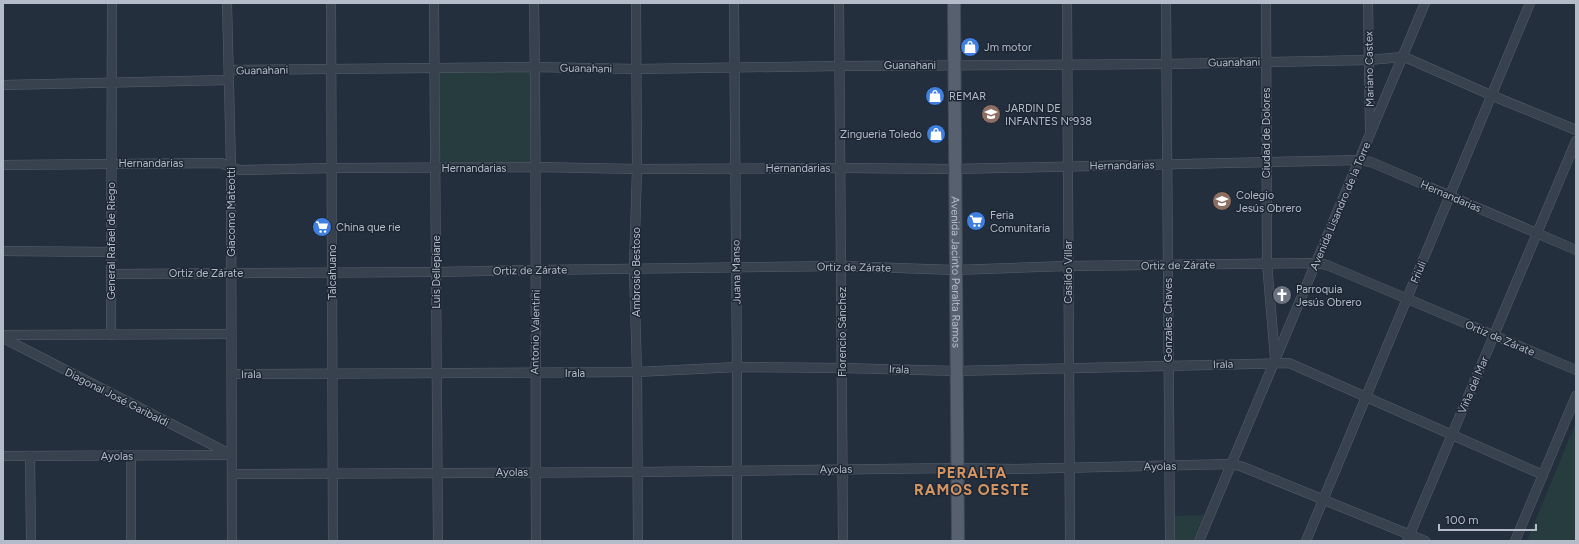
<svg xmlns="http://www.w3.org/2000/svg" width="1579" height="544" font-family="Figtree,sans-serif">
	<rect width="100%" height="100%" fill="#242f3e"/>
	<g fill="#263c3f">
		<polygon points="529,70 531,72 531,162 441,162 440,159 440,74 441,72"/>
		<polygon points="1576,422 1576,541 1527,541"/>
		<polygon points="1204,515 1193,541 1174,541 1174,516"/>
	</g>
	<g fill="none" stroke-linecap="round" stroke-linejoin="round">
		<g stroke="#565f6c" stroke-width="10">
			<g id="minor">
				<polyline points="227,3 231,167 232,541"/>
				<polyline points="331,3 333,541"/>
				<polyline points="434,3 438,541"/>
				<path d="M534,3C537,182 535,362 536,541"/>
				<polyline points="636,3 637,169 634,269 637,372 638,541"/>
				<polyline points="734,3 737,367 737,541"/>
				<polyline points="839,3 843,541"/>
				<polyline points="1067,3 1070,541"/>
				<polyline points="1166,3 1170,541"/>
				<polyline points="1266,3 1267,263 1275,358"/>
				<polyline points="1368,3 1370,130"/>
				<polyline points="229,70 535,67 637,69 839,66 1167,64 1369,60 1402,57 1409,59 1493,96 1576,130"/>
				<polyline points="3,85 229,80"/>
				<polyline points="3,165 221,163 239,170 332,168 536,167 637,169 841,168 955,169 1359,160 1371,162 1576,250"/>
				<polyline points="3,251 111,252"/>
				<polyline points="111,274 436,272 536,270 841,266 955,270 1067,266 1316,263 1327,265 1576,370"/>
				<polyline points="3,335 231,334"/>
				<polyline points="111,335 112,3"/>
				<polyline points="3,338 232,455"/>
				<polyline points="232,374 637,372 737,367 842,368 956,371 1289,363 1543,475"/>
				<polyline points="3,456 230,455"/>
				<polyline points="30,456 31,541"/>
				<polyline points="131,456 131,541"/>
				<polyline points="232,474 638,472 957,468 1015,469 1232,464 1243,467 1425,541"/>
				<polyline points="1199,541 1425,3"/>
				<polyline points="1306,541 1530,3"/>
				<polyline points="1407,541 1576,141"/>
				<polyline points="1515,541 1576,396"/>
			</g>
		</g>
		<g stroke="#414a57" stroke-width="14">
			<g id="major">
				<path id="s1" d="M954,3L958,541"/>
			</g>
		</g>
		<use href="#minor" stroke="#38414e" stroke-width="9"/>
		<use href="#major" stroke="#56606e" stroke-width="12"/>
	</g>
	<defs>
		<g id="shop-disc" transform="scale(1)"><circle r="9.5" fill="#3f7fe0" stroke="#1d2633"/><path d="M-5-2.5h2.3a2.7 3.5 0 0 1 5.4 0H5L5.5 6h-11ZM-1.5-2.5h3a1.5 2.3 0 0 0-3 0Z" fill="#fff"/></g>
		<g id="school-disc" transform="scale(1)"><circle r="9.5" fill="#8d6e63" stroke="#1d2633"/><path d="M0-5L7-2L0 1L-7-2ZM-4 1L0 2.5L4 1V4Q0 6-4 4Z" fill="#fff"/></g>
		<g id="supermarket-disc" transform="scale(1)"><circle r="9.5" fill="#3f7fe0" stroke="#1d2633"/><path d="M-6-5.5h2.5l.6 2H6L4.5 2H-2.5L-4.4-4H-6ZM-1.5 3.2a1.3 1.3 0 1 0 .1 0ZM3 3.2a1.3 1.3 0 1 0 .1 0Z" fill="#fff"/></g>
		<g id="church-disc" transform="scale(1)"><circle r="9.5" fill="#6b7280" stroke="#1d2633"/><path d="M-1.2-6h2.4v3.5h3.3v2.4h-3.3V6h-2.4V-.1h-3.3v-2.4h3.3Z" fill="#fff"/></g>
	</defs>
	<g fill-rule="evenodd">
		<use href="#shop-disc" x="970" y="47"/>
		<use href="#shop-disc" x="935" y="96"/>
		<use href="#school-disc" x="991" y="114"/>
		<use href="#shop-disc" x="936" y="134"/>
		<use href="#school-disc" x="1222" y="201"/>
		<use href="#supermarket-disc" x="976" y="221"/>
		<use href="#supermarket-disc" x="322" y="227"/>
		<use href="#church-disc" x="1282" y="295"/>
	</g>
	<g text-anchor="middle" stroke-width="3" stroke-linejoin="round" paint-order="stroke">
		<g font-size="11" fill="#b4bcc9" stroke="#1d2633" text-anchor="start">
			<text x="984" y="51">Jm motor</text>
			<text x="949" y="100">REMAR</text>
			<text x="1005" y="112">JARDIN DE<tspan x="1005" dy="13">INFANTES Nº938</tspan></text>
			<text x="922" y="138" text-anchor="end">Zingueria Toledo</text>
			<text x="1236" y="199">Colegio<tspan x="1236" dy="13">Jesús Obrero</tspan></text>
			<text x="990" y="219">Feria<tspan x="990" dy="13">Comunitaria</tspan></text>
			<text x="336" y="231">China que rie</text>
			<text x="1296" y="293">Parroquia<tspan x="1296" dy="13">Jesús Obrero</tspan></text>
		</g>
		<g font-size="11" fill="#b4bcc9" stroke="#1d2633">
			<text transform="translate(1234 62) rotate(-1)" y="4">Guanahani</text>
			<text x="910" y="69">Guanahani</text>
			<text transform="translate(586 68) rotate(1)" y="4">Guanahani</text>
			<text transform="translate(1369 69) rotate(-91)" y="4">Mariano Castex</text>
			<text transform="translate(262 70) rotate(-1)" y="4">Guanahani</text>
			<text transform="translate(1266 133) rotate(-90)" y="4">Ciudad de Dolores</text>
			<text x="151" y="167">Hernandarias</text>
			<text transform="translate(1122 165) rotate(-1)" y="4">Hernandarias</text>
			<text x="474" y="172">Hernandarias</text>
			<text x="798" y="172">Hernandarias</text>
			<text transform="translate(1451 196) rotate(23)" y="4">Hernandarias</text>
			<text transform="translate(1340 206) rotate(-67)" y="4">Avenida Lisandro de la Torre</text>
			<text transform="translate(231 212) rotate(-90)" y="4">Giacomo Mateotti</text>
			<text transform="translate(111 241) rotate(-90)" y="4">General Rafael de Riego</text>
			<text transform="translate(1178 265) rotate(-1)" y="4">Ortiz de Zárate</text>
			<text transform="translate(854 267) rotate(1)" y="4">Ortiz de Zárate</text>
			<text transform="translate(530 270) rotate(-1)" y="4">Ortiz de Zárate</text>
			<text transform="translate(332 272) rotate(-90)" y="4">Talcahuano</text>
			<text transform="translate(436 272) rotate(-90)" y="4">Luis Dellepiane</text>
			<text transform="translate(636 272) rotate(-90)" y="4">Ambrosio Bestoso</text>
			<text transform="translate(736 272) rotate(-91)" y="4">Juana Manso</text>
			<text dy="4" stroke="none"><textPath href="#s1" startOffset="269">Avenida Jacinto Peralta Ramos</textPath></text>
			<text transform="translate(1068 272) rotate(-90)" y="4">Casildo Villar</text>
			<text transform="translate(1418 272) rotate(-67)" y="4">Friuli</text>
			<text x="206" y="277">Ortiz de Zárate</text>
			<text transform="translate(1168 320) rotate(-90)" y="4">Gonzales Chaves</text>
			<text transform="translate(535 332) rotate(-89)" y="4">Antonio Valentini</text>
			<text transform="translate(842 332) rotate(-90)" y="4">Florencio Sánchez</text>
			<text transform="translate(1500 338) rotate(23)" y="4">Ortiz de Zárate</text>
			<text transform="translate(1223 364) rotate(-2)" y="4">Irala</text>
			<text transform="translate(899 369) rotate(2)" y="4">Irala</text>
			<text x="575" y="377">Irala</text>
			<text transform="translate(251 374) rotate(-1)" y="4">Irala</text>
			<text transform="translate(1473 385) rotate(-67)" y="4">Viña del Mar</text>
			<text transform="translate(117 397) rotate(27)" y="4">Diagonal José Garibaldi</text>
			<text x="117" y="460">Ayolas</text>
			<text transform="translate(1160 466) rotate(-1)" y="4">Ayolas</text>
			<text transform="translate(836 469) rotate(-1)" y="4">Ayolas</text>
			<text x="512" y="476">Ayolas</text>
		</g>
		<g font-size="15" font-weight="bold" letter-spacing="1" fill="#d59563" stroke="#1d2633">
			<text x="972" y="478">PERALTA<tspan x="972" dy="17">RAMOS OESTE</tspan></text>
		</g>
	</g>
	<rect width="1579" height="544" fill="none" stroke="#b4bcc9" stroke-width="8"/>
	<path d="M1439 524v6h97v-6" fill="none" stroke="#b4bcc9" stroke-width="2"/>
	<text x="1445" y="524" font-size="12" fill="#b4bcc9" stroke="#1d2633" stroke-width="3" paint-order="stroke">100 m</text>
</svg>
